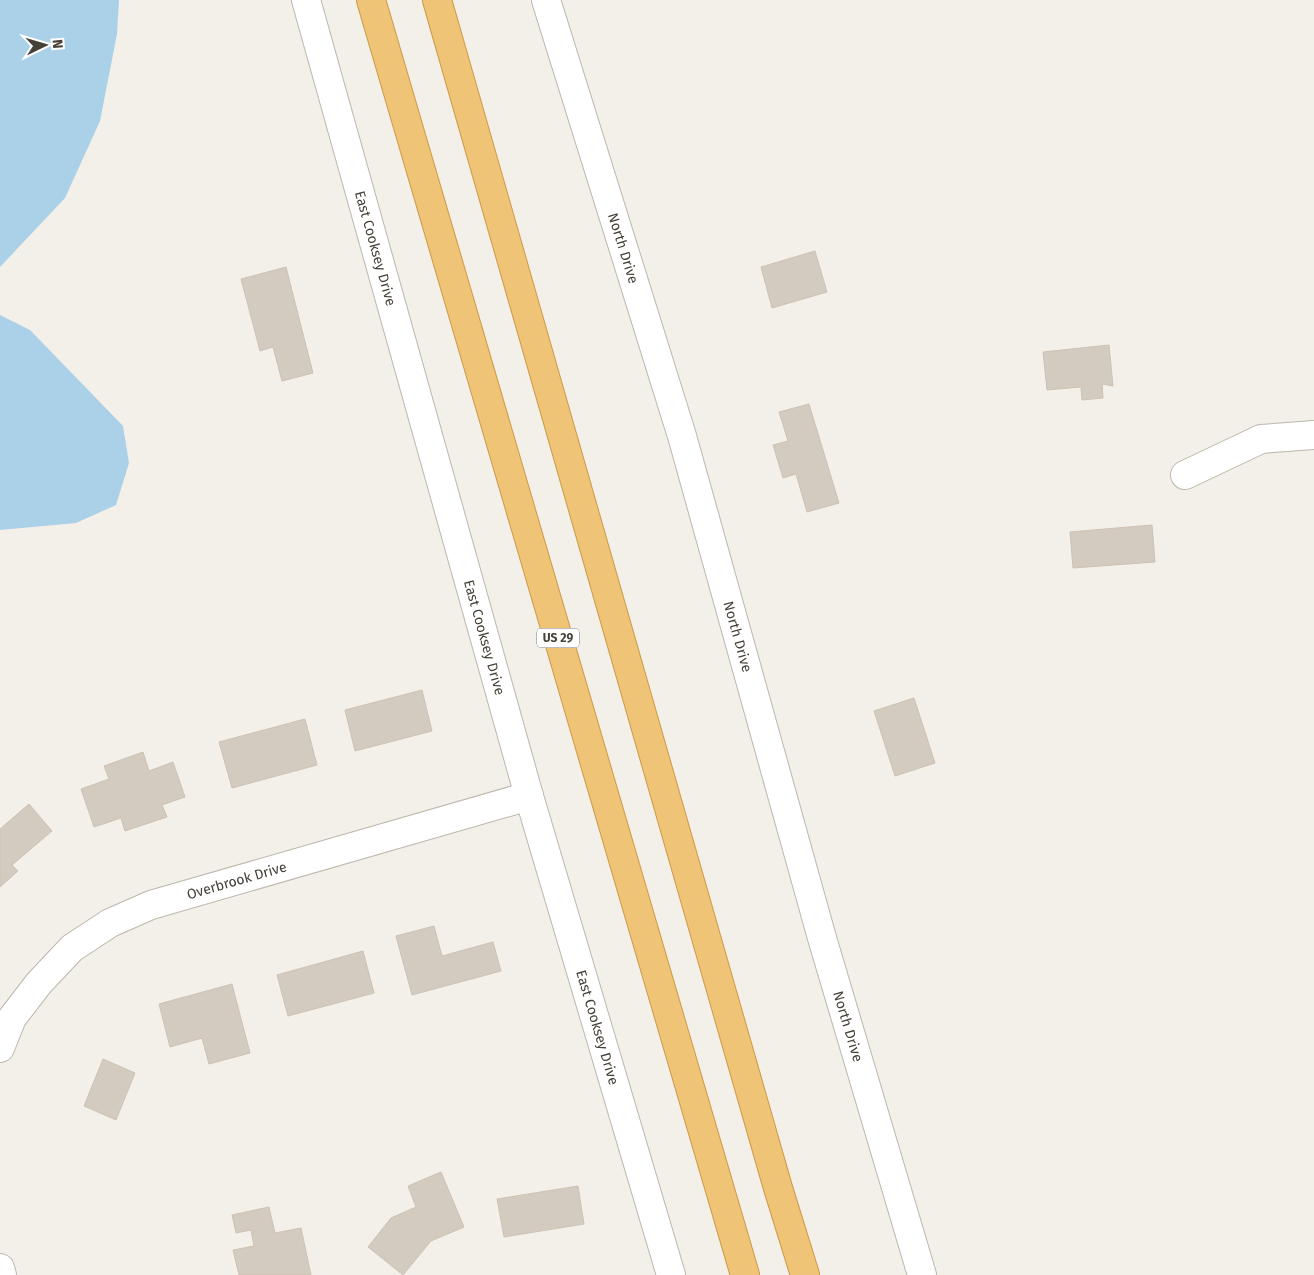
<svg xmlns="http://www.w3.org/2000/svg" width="1314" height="1275" font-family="'Fira Sans',sans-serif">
	<rect width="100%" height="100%" fill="#f3efe9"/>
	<g fill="#abd1e9">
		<polygon points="0,0 119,0 117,34 100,121 65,198 0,267"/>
		<polygon points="0,315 30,330 123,426 129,463 116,505 76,523 0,530"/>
	</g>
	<g fill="#d3cbbf" stroke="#cdc2b3">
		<polygon points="815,251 827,292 772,308 761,267"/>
		<polygon points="286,267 313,373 282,381 273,347 260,351 241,279"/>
		<polygon points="1109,345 1113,386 1102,384 1103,398 1082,400 1081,387 1047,390 1043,352"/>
		<polygon points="809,404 839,503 807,512 796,474 783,478 773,445 788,441 779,412"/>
		<polygon points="1152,525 1155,562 1073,568 1070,532"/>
		<polygon points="422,690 432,731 355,751 345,710"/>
		<polygon points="914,698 935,763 895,776 874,711"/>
		<polygon points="305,719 317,765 232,788 219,742"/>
		<polygon points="143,752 149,771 173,762 185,797 162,805 167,817 125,831 121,818 94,827 81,789 109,779 104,766"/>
		<polygon points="29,804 52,831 12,865 18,871 0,887 0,829"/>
		<polygon points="434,926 442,956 493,942 501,971 412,995 396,936"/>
		<polygon points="363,951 374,993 288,1016 277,975"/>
		<polygon points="232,984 250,1053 209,1064 202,1038 170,1047 159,1004"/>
		<polygon points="103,1059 135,1073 116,1120 84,1106"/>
		<polygon points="441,1172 464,1227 431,1241 403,1275 368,1247 391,1218 416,1207 408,1186"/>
		<polygon points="578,1186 584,1224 504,1237 497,1199"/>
		<polygon points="269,1207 275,1233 301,1228 311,1275 239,1275 233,1250 254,1246 251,1230 236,1233 232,1215"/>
	</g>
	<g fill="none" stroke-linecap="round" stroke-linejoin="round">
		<g stroke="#bdb7ac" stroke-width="30">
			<g id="minor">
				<path id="s1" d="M306,0L529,796L671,1275"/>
				<path id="s2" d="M546,0L682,436L822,938L922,1275"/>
				<polyline points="1185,475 1261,439 1314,435"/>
				<path id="s3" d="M0,1048L12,1018L39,983L72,948L110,923L151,905L529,796"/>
				<polyline points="0,1268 2,1275"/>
			</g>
		</g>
		<g stroke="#cd9948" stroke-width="30">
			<g id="highway">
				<polyline points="371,0 745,1275"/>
				<polyline points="437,0 778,1188 805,1275"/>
			</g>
		</g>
		<use href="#minor" stroke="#fff" stroke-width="28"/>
		<use href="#highway" stroke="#efc477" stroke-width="28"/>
	</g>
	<g text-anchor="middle" stroke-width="4.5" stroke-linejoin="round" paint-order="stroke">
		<rect fill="#fff" stroke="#7d7974" stroke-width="1" x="537" y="628.5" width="42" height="19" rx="4"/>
		<g font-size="12" font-weight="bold" fill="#454038">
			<text x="558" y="642">US 29</text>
		</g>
		<g font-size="14" fill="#454038" stroke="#fff">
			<text dy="5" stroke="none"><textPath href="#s2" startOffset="260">North Drive</textPath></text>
			<text dy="5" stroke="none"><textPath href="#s1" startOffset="258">East Cooksey Drive</textPath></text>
			<text dy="5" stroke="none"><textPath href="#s2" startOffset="665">North Drive</textPath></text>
			<text dy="5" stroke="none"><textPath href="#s1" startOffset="662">East Cooksey Drive</textPath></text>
			<text dy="5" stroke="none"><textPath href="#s3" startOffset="304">Overbrook Drive</textPath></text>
			<text dy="5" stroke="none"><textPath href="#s2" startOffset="1070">North Drive</textPath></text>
			<text dy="5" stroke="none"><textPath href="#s1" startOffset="1068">East Cooksey Drive</textPath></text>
		</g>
	</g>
	<g transform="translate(45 45) rotate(85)" stroke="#ffffff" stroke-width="4" paint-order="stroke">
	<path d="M0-4L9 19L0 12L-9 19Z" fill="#454038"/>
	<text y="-8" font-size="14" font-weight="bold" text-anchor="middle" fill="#454038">N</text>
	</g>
</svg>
